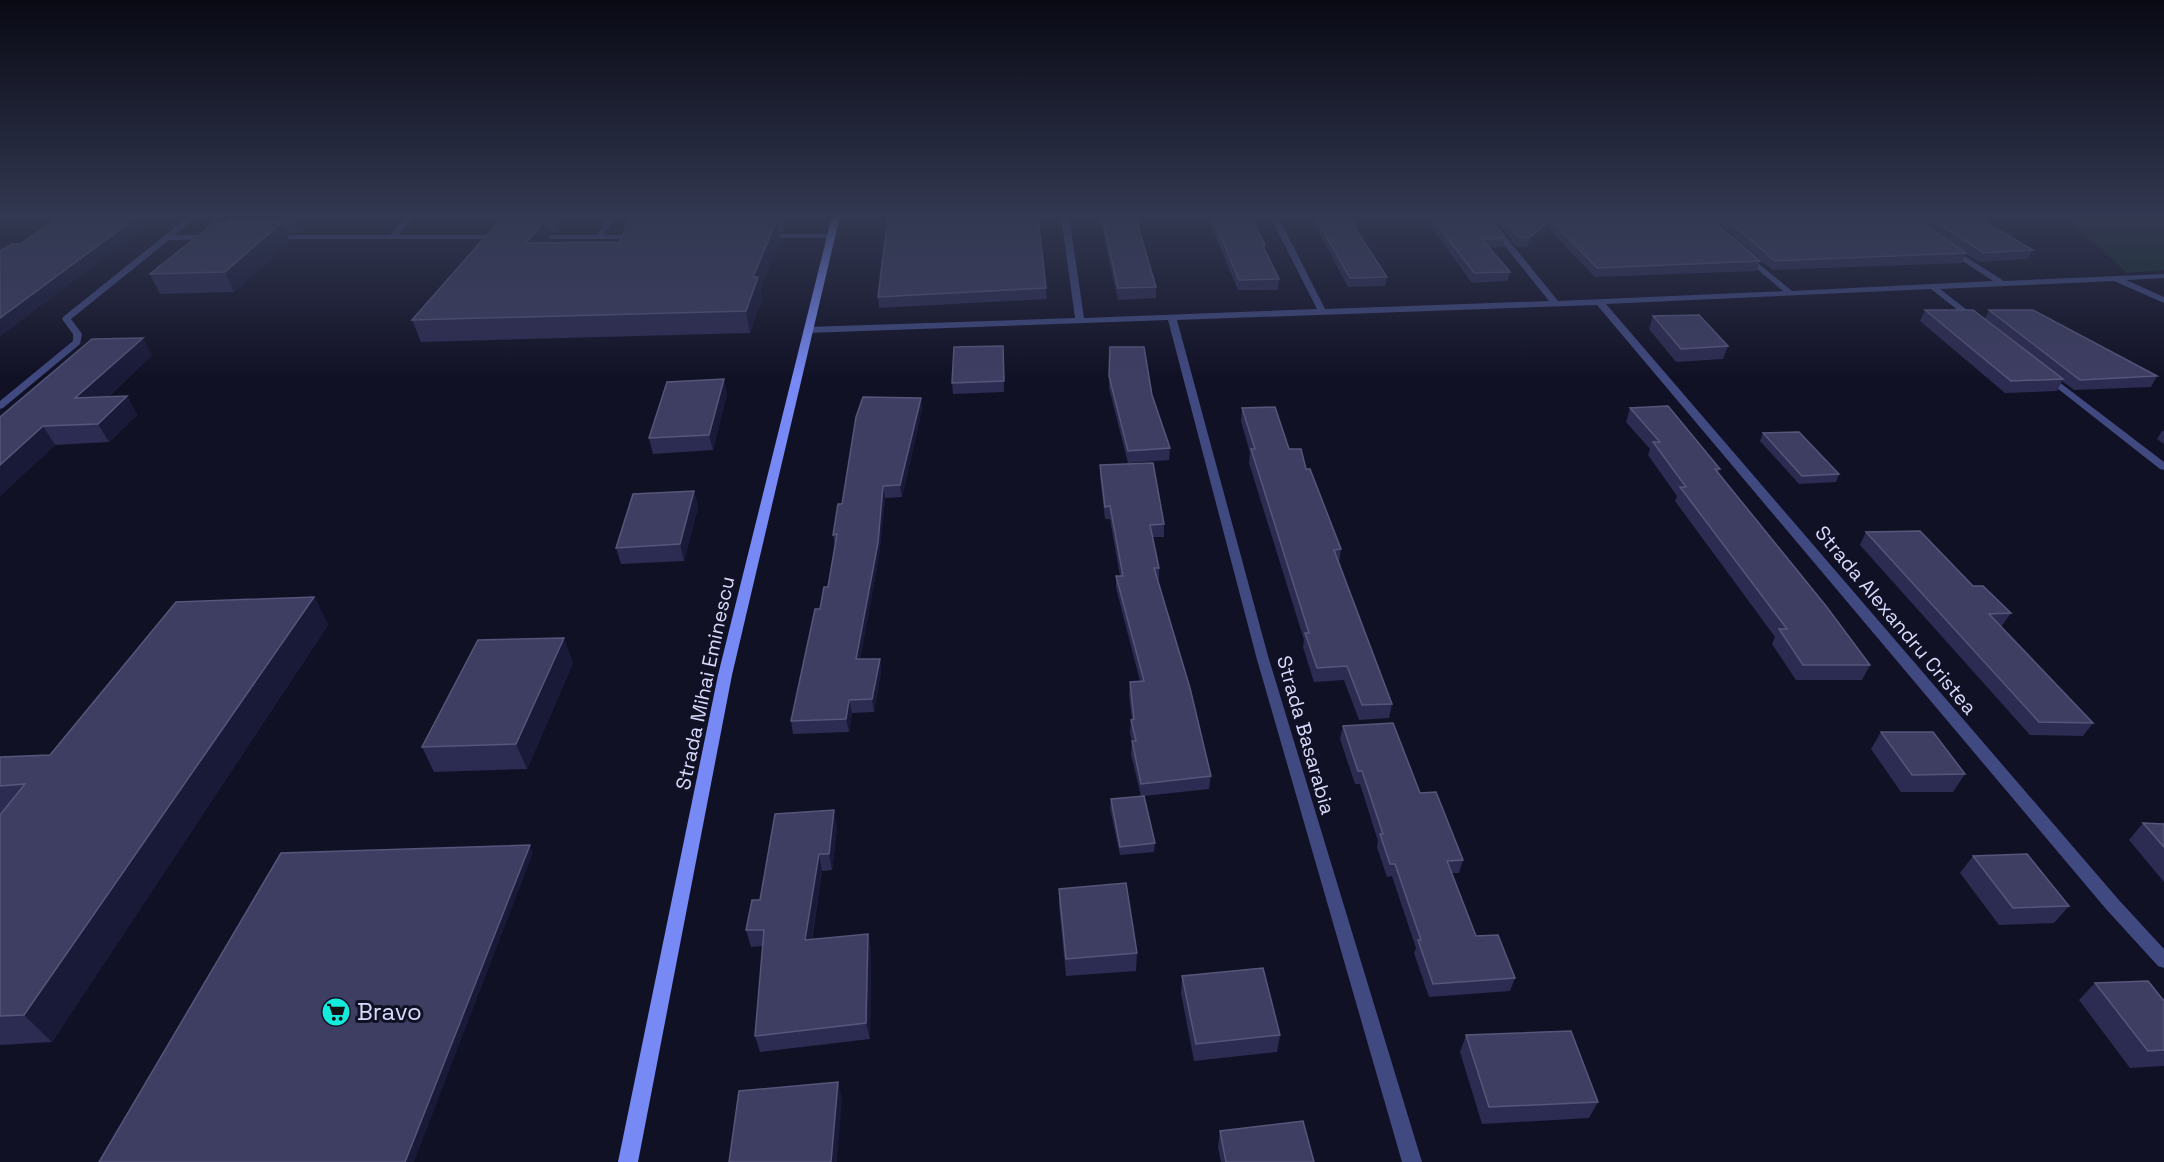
<svg xmlns="http://www.w3.org/2000/svg" width="2164" height="1162" font-family="'Space Grotesk',sans-serif">
	<rect width="100%" height="100%" fill="#111125"/>
	<polygon fill="#142e29" points="2064,216 2164,216 2164,270 2127,273"/>
	<g fill="none" stroke-linecap="round" stroke-linejoin="round">
		<g fill="#404980" fill-rule="evenodd">
			<polygon points="189,216 198,216 175,235 214,235 214,239 169,240 71,319 82,334 80,344 3,408 0,409 0,401 73,341 73,334 62,319 63,317"/>
			<polygon points="407,216 415,216 398,235 499,235 503,237 499,239 271,239 267,237 271,235 390,235"/>
			<polygon points="608,216 616,216 604,235 637,235 641,237 637,239 535,239 531,237 535,235 597,235"/>
			<polygon points="1061,216 1069,216 1084,318 1317,309 1270,216 1278,216 1325,309 1549,301 1481,216 1489,216 1558,301 1783,291 1744,258 1743,256 1747,254 1792,291 1993,281 1949,252 1948,250 1952,248 2004,281 2164,274 2164,278 2126,280 2164,297 2164,303 2114,281 1940,289 1976,317 1977,319 1973,322 1931,289 1606,304 2118,899 2164,949 2164,968 2158,966 2106,909 1597,305 1177,320 1268,656 1422,1162 1402,1162 1256,656 1168,320 807,333 803,330 807,327 1075,318"/>
			<polygon points="763,234 831,234 835,236 831,238 763,238"/>
			<polygon points="2046,372 2164,462 2164,470 2160,469 2043,377 2041,375"/>
		</g>
		<polygon fill="#7789f4" fill-rule="evenodd" points="832,216 840,216 732,675 638,1162 618,1162 718,675"/>
	</g>
	<g fill="#2c2b51">
		<polygon points="61,216 185,216 184,217 157,218 0,336 0,251 20,244"/>
		<polygon points="235,216 318,216 299,233 286,233 290,242 234,292 160,294 150,274 228,223"/>
		<polygon points="516,216 570,216 558,232 548,232 551,241 549,243 619,242 638,220 640,216 793,216 792,222 788,222 784,232 779,232 780,240 760,290 762,298 750,333 421,342 412,320"/>
		<polygon points="1099,216 1135,216 1156,287 1156,298 1118,300"/>
		<polygon points="1207,216 1251,216 1265,245 1265,250 1279,279 1278,290 1238,290"/>
		<polygon points="1310,216 1350,216 1355,225 1355,228 1387,277 1385,286 1348,287"/>
		<polygon points="1423,216 1489,216 1505,238 1503,247 1489,248 1510,272 1507,281 1472,283"/>
		<polygon points="1492,216 1707,216 1760,261 1756,271 1595,277 1549,229 1528,246 1517,247"/>
		<polygon points="1710,216 1975,216 2033,250 2028,259 1979,262 1966,254 1962,263 1772,270"/>
		<polygon points="1046,288 1047,299 879,308 878,297"/>
		<polygon points="1925,310 1985,319 1989,310 2157,376 2151,387 2074,390 2062,381 2057,391 2005,393 1920,321"/>
		<polygon points="1653,316 1728,346 1723,359 1676,362 1649,329"/>
		<polygon points="1003,346 1004,392 953,394 952,383"/>
		<polygon points="1110,347 1152,395 1170,448 1169,460 1128,463 1109,388"/>
		<polygon points="152,355 108,397 127,396 137,415 109,442 55,445 0,496 0,417"/>
		<polygon points="727,394 713,450 653,454 649,438"/>
		<polygon points="921,398 922,409 902,497 885,498 879,556 860,659 880,659 881,672 874,712 852,713 849,732 793,734 791,721 820,609 828,587 835,547 833,535 842,504"/>
		<polygon points="1242,408 1289,449 1306,469 1341,549 1339,563 1392,704 1389,718 1359,720 1344,680 1314,682 1303,647 1304,640 1249,463 1250,453 1241,421"/>
		<polygon points="1630,408 1720,469 1718,473 1870,665 1862,680 1796,680 1772,644 1775,637 1675,501 1677,496 1648,455 1650,449 1626,422"/>
		<polygon points="2162,431 2164,431 2164,444 2157,439"/>
		<polygon points="1763,433 1839,474 1836,482 1799,484 1760,441"/>
		<polygon points="1100,465 1164,524 1164,537 1152,537 1159,568 1159,580 1158,580 1211,776 1209,789 1144,796 1155,843 1154,852 1120,855 1110,808 1111,799 1141,796 1131,754 1132,741 1130,733 1131,720 1132,720 1129,695 1130,682 1140,681 1116,588 1116,576 1120,576 1110,519 1105,519 1100,477"/>
		<polygon points="694,491 698,507 684,561 621,564 616,548"/>
		<polygon points="1866,532 1973,586 2011,613 2001,627 2093,723 2083,736 2030,735 1860,545"/>
		<polygon points="314,597 328,625 52,1042 0,1045 0,757 50,755"/>
		<polygon points="573,663 527,769 434,772 422,747"/>
		<polygon points="1343,726 1420,793 1463,860 1459,873 1452,873 1476,936 1515,978 1510,991 1429,997 1414,953 1416,948 1392,876 1387,877 1377,847 1378,841 1360,784 1355,784 1340,739"/>
		<polygon points="1881,732 1965,774 1953,792 1901,792 1871,749"/>
		<polygon points="2143,823 2164,824 2164,882 2129,840"/>
		<polygon points="837,827 832,870 822,871 812,940 868,934 871,950 870,1039 760,1052 755,1036 763,946 751,947 746,930 760,900"/>
		<polygon points="1973,856 2069,906 2054,923 1999,925 1960,873"/>
		<polygon points="1059,889 1137,953 1136,971 1066,976 1059,906"/>
		<polygon points="1182,976 1280,1035 1277,1052 1194,1061 1181,993"/>
		<polygon points="2095,983 2164,1001 2164,1066 2130,1068 2079,1000"/>
		<polygon points="1466,1035 1598,1102 1589,1118 1482,1124 1460,1052"/>
		<polygon points="1220,1131 1314,1162 1221,1162 1218,1147"/>
	</g>
	<g fill="#191938">
		<polygon points="138,216 156,216 157,218 0,336 0,318"/>
		<polygon points="300,216 318,216 299,233 294,222"/>
		<polygon points="560,216 570,216 558,232 555,222"/>
		<polygon points="785,216 787,216 788,222 784,232 782,222"/>
		<polygon points="545,220 551,241 533,264 526,243"/>
		<polygon points="777,220 780,240 760,290 762,298 750,333 746,311 753,277"/>
		<polygon points="1551,220 1549,229 1528,246 1530,237"/>
		<polygon points="281,223 290,242 234,292 225,272"/>
		<polygon points="143,338 152,355 86,417 75,398"/>
		<polygon points="724,379 727,394 713,450 709,435"/>
		<polygon points="127,396 137,415 109,442 98,424"/>
		<polygon points="921,398 922,409 902,497 900,485"/>
		<polygon points="43,426 55,445 0,496 0,465"/>
		<polygon points="883,486 885,498 879,556 858,672 856,659"/>
		<polygon points="694,491 698,507 684,561 680,544"/>
		<polygon points="314,597 328,625 52,1042 24,1015"/>
		<polygon points="564,638 573,663 527,769 516,744"/>
		<polygon points="880,659 881,672 874,712 872,699"/>
		<polygon points="849,700 852,713 849,732 846,719"/>
		<polygon points="834,810 837,827 832,870 829,854"/>
		<polygon points="530,845 533,853 414,1162 405,1162"/>
		<polygon points="819,854 822,871 809,956 805,940"/>
		<polygon points="868,934 871,950 870,1039 866,1023"/>
		<polygon points="838,1082 842,1099 837,1162 831,1162"/>
	</g>
	<g fill="#3e3e63" stroke="#56567b" stroke-width="1.5">
		<polygon points="61,216 138,216 0,318 0,251 11,244 20,244"/>
		<polygon points="235,216 300,216 294,222 228,222"/>
		<polygon points="516,216 560,216 555,222 545,222 545,220 512,221"/>
		<polygon points="640,216 785,216 782,222 777,222 777,220 638,220"/>
		<polygon points="888,216 1038,216 1046,288 878,297"/>
		<polygon points="1102,216 1135,216 1156,287 1118,288"/>
		<polygon points="1212,216 1251,216 1265,245 1263,246 1279,279 1239,280"/>
		<polygon points="1315,216 1350,216 1355,225 1353,225 1387,277 1350,278"/>
		<polygon points="1431,216 1489,216 1505,238 1482,239 1510,272 1474,273"/>
		<polygon points="1501,216 1707,216 1760,261 1597,268 1551,220 1530,237 1519,237"/>
		<polygon points="1723,216 1911,216 1966,253 1775,261"/>
		<polygon points="1927,216 1975,216 2033,250 1984,253"/>
		<polygon points="545,220 526,243 619,242 629,220 777,220 753,277 758,277 746,311 412,320 499,221"/>
		<polygon points="214,223 281,223 225,272 150,274"/>
		<polygon points="1925,310 1973,310 2063,379 2011,381"/>
		<polygon points="1989,310 2033,310 2157,376 2080,380"/>
		<polygon points="1699,315 1728,346 1681,349 1653,316"/>
		<polygon points="143,338 75,398 127,396 98,424 43,426 0,465 0,417 92,339"/>
		<polygon points="1003,346 1004,381 952,383 954,347"/>
		<polygon points="1110,347 1144,347 1152,395 1170,448 1128,451 1109,376"/>
		<polygon points="724,379 709,435 649,438 667,382"/>
		<polygon points="863,397 921,398 900,485 883,486 878,543 856,659 880,659 872,699 849,700 846,719 791,721 815,609 820,609 824,587 828,587 837,534 833,535 838,504 842,504 856,417"/>
		<polygon points="1668,406 1720,469 1715,469 1826,606 1870,665 1803,665 1779,629 1787,629 1680,487 1686,487 1653,442 1660,442 1630,408"/>
		<polygon points="1275,407 1289,449 1301,449 1306,469 1310,469 1341,549 1334,550 1392,704 1362,705 1347,666 1317,668 1305,633 1309,633 1251,449 1255,449 1242,408"/>
		<polygon points="1799,432 1839,474 1802,476 1763,433"/>
		<polygon points="1153,463 1164,524 1150,525 1159,568 1154,568 1190,688 1211,776 1141,784 1132,741 1136,741 1131,720 1134,719 1130,682 1144,681 1116,576 1123,576 1110,506 1105,507 1100,465"/>
		<polygon points="694,491 680,544 616,548 633,494"/>
		<polygon points="1920,531 1973,586 1983,586 2011,613 1989,614 2093,723 2039,722 1866,532"/>
		<polygon points="314,597 24,1015 0,1016 0,815 25,784 0,786 0,757 50,755 176,602"/>
		<polygon points="564,638 516,744 422,747 478,640"/>
		<polygon points="1393,723 1420,793 1436,792 1463,860 1447,861 1476,936 1498,935 1515,978 1433,984 1418,940 1421,940 1395,864 1390,864 1380,834 1383,834 1362,771 1358,771 1343,726"/>
		<polygon points="1881,732 1933,732 1965,774 1912,775"/>
		<polygon points="1144,796 1155,843 1120,847 1111,799"/>
		<polygon points="834,810 829,854 819,854 805,940 868,934 866,1023 755,1036 764,930 746,930 752,900 760,900 775,814"/>
		<polygon points="2143,823 2164,824 2164,847"/>
		<polygon points="530,845 405,1162 99,1162 281,853"/>
		<polygon points="2027,854 2069,906 2013,908 1973,856"/>
		<polygon points="1126,883 1137,953 1066,959 1059,889"/>
		<polygon points="1263,968 1280,1035 1196,1044 1182,976"/>
		<polygon points="2148,981 2164,1001 2164,1050 2148,1051 2095,983"/>
		<polygon points="1571,1031 1598,1102 1489,1107 1466,1035"/>
		<polygon points="838,1082 831,1162 729,1162 739,1091"/>
		<polygon points="1303,1121 1314,1162 1226,1162 1220,1131"/>
	</g>
	<linearGradient id="sky" x2="0" y2="1"><stop stop-color="#090914"/><stop offset="0.57" stop-color="#323851"/><stop offset="1" stop-color="#323851" stop-opacity="0"/></linearGradient>
	<rect width="2164" height="379" fill="url(#sky)"/>
	<defs>
		<g id="supermarket-disc" transform="scale(1.5)"><circle r="9.5" fill="#13ecdc" stroke="#111125"/><path d="M-6-5.5h2.5l.6 2H6L4.5 2H-2.5L-4.4-4H-6ZM-1.5 3.2a1.3 1.3 0 1 0 .1 0ZM3 3.2a1.3 1.3 0 1 0 .1 0Z" fill="#111"/></g>
	</defs>
	<g fill-rule="evenodd">
		<use href="#supermarket-disc" x="336" y="1012"/>
	</g>
	<g text-anchor="middle" stroke-width="6" stroke-linejoin="round" paint-order="stroke">
		<g font-size="20" fill="#d8dafc" stroke="#111125">
			<text transform="translate(1896 620) rotate(50)" y="7">Strada Alexandru Cristea</text>
			<text transform="translate(705 683) rotate(-78)" y="7">Strada Mihai Eminescu</text>
			<text transform="translate(1306 735) rotate(74)" y="7">Strada Basarabia</text>
		</g>
		<g font-size="24" fill="#d8dafc" stroke="#111125" text-anchor="start">
			<text x="357" y="1020">Bravo</text>
		</g>
	</g>
</svg>
